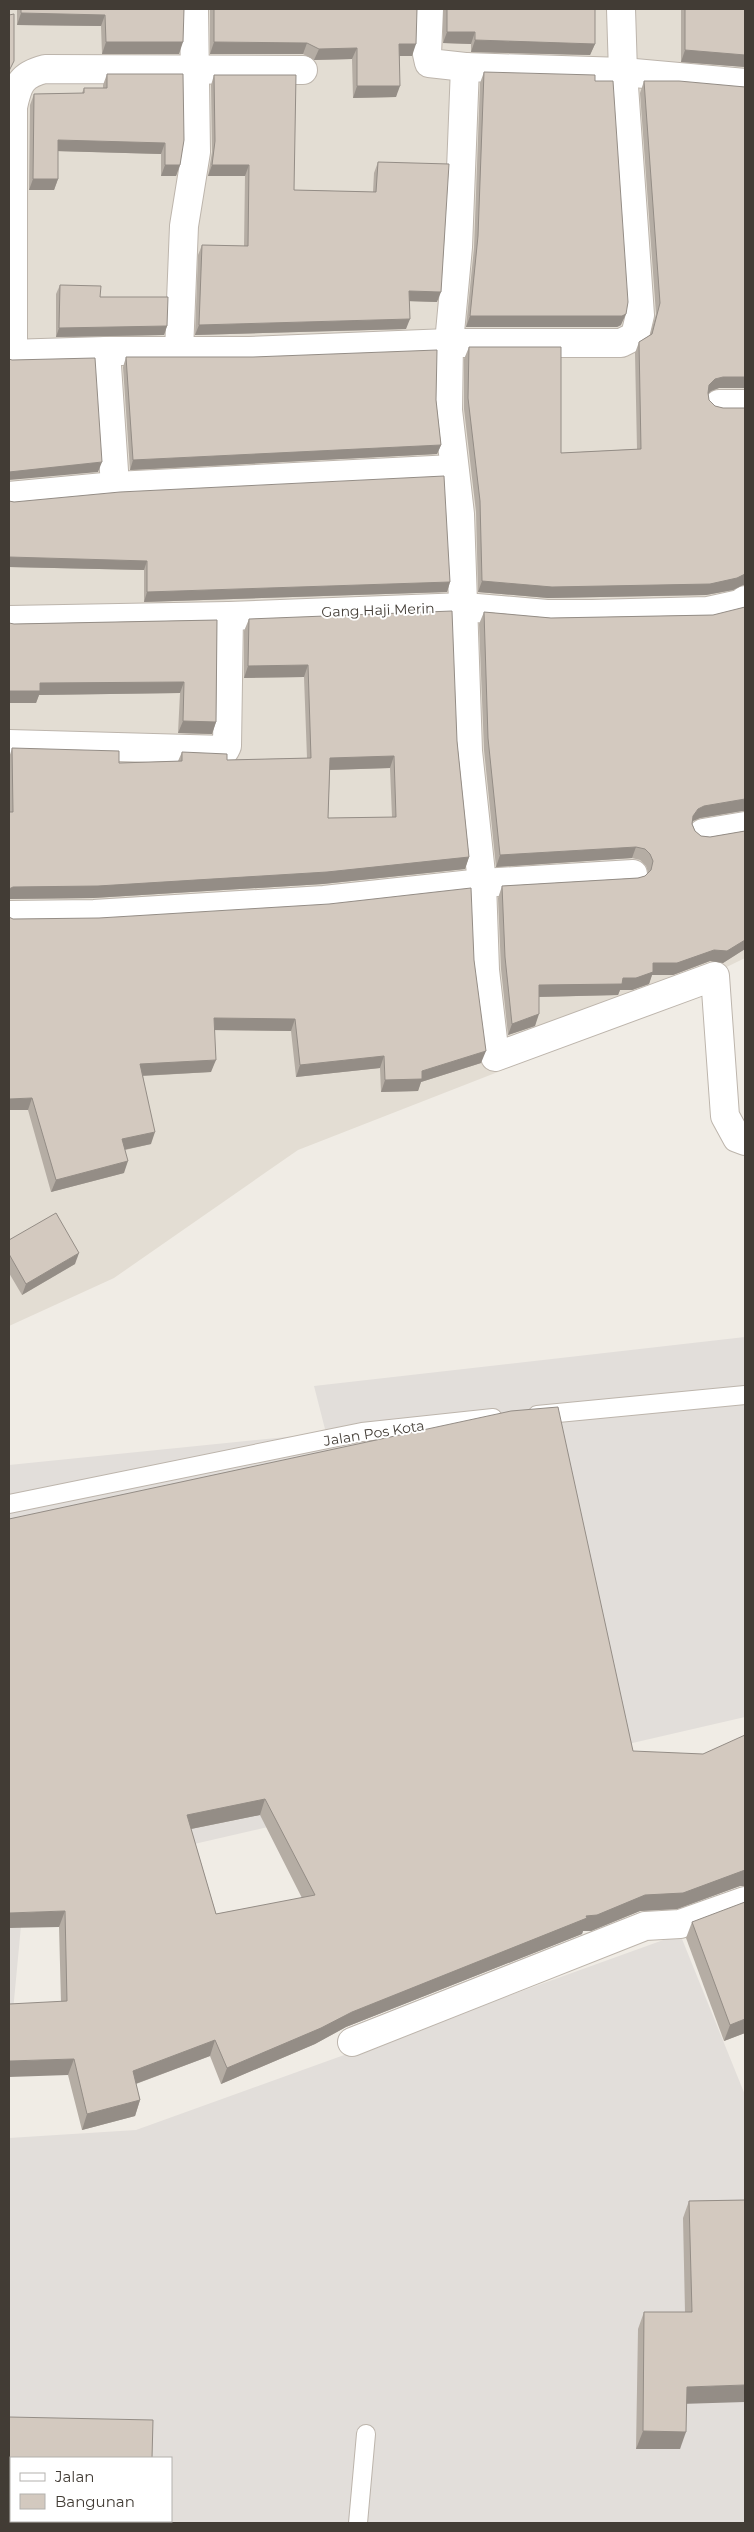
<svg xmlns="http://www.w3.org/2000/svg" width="754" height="2532" font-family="Montserrat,sans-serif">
	<rect width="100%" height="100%" fill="#f0ece5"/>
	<polygon fill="#e3ddd3" points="9,9 745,9 745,958 572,1043 298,1150 114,1278 9,1326"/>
	<g fill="#e2deda" fill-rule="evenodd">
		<polygon points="745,1337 745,1717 25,1883 9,2054 9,1465 326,1433 314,1386"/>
		<path d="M680,1934L745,2095V2523H9V2138L136,2130ZM11,2458H171V2521H11Z"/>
	</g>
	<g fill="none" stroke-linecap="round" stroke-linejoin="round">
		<g stroke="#bdb5ac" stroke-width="20">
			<g id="service">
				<polyline points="537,1415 745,1395"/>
				<polyline points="9,1504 362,1432 493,1418"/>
				<polyline points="358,2523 366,2434"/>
			</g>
		</g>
		<g stroke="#bdb5ac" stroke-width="30">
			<g id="minor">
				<polyline points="429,9 427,54 429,63 465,67"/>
				<polyline points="745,83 623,72 465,67 458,247 449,343 448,410 460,514 468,751 482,883 485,970 495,1057 715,976 725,1116 737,1138 745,1141"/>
				<polyline points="106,351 115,486"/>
				<polyline points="179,351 184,226 196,152 194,9"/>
				<polyline points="9,354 106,351 249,351 449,343 621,343 635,336 640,315 623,72 621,9"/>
				<path d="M13,354V107C18,84 21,75 45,69L303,70"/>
				<polyline points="719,404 745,404"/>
				<polyline points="9,496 115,486 453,469"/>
				<polyline points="9,620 229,616 465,607 547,614 592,614 708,611 740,604 745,600"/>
				<polyline points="9,744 225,750 227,746 229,616"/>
				<polyline points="703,833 745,826"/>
				<polyline points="9,915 94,914 324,900 482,883 633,874"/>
				<polyline points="352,2042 645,1926 680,1924 745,1901"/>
			</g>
		</g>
		<use href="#service" stroke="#fff" stroke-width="18"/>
		<use href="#minor" stroke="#fff" stroke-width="28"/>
	</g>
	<g fill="#b5ada4" fill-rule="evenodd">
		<polygon points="17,9 184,9 179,54 102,54 101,26 17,25"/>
		<polygon points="210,9 417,9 412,56 400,56 396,97 353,98 352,59 314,60 303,54 210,54"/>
		<polygon points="443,9 595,9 595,44 590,55 471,52 471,44 443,43"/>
		<polygon points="681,9 745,9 745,67 681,62"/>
		<polygon points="484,72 595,81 621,325 617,327 466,327 474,248 480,83"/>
		<polygon points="107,74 183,74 180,165 176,176 161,176 161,154 58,151 58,179 54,190 29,190 30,105 34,94 82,93 84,88 103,88 103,85"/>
		<polygon points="214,75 294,190 373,192 374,173 378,162 437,302 409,301 406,329 195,335 198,255 202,245 244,246 245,176 208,176 212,152 211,85"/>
		<polygon points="644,81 745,87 745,388 719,388 711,391 708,394 709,400 715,406 723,408 745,408 745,585 743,585 733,590 706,595 548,598 478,592 476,512 464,409 464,359 469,347 561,453 637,449 635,353 639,342 650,335 656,314 640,93"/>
		<polygon points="60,285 100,297 167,326 164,335 56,337 56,294"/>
		<polygon points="126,357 253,357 436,400 441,445 437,454 130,470 123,367"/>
		<polygon points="9,501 450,582 447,592 144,602 144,570 9,567"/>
		<polygon points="484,612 551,618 713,615 742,811 700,818 693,821 692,823 695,831 701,836 710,837 745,831 745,949 723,963 710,961 673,975 652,975 649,984 632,990 620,990 618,995 539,997 535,1026 508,1035 501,969 498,898 502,886 638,878 645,876 648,872 646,866 640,860 632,858 496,867 484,750 479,624"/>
		<path d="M249,619L457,741L469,857L465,869L323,884L93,898L9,899V758L12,748L119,763L178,761L182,752L227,760L307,758L304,677L244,678V631ZM390,768L392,817L328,818L330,770Z"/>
		<polygon points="217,620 216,722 212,734 178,733 180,693 39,695 36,703 9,703 14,624"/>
		<polygon points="13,919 474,960 481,1063 421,1082 418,1091 381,1092 380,1068 296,1077 291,1031 214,1030 211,1072 143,1076 151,1144 125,1150 124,1173 51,1192 28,1110"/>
		<polygon points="9,1240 75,1264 22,1295 9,1273"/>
		<path d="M9,1519L633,1751L740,1886L677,1909L640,1911L591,1931H583L582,1934L346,2027L315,2044L221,2084L210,2056L136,2084L140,2100L135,2116L82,2130L68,2075L61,2002L59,1927ZM260,1815L302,1898L216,1914L191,1829Z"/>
		<polygon points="692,1922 745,2033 724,2041 686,1938"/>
		<polygon points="745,2200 686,2404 680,2449 636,2449 638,2329 644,2312 685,2312 683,2218 689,2201"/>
	</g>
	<g fill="#948d86">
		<polygon points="21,13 105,15 101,26 17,25"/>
		<polygon points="447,32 475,32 471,44 443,43"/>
		<polygon points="475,40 595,44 590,55 471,52"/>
		<polygon points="106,42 183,42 179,54 102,54"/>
		<polygon points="214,42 307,43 303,54 210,54"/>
		<polygon points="399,44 416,44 412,56 395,56"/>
		<polygon points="357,48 352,59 314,60 319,49"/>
		<polygon points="685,50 745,55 745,67 681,62"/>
		<polygon points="357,86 400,86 396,97 353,98"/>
		<polygon points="58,140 165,143 161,154 54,151"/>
		<polygon points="165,165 180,165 176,176 161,176"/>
		<polygon points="212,165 249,165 245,176 208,176"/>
		<polygon points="33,179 58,179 54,190 29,190"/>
		<polygon points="409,291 441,292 437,302 405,301"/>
		<polygon points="626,314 621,325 617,327 466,327 470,316"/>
		<polygon points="410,319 406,329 195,335 199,325"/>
		<polygon points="167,326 164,335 56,337 59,328"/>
		<polygon points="723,377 745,377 745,388 719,388 711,391 705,397 709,385 715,379"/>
		<polygon points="441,445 437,454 130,470 133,460"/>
		<polygon points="102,462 98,472 9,480 9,472 11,471"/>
		<polygon points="9,557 147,561 144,570 9,567"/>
		<polygon points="745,574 745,585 743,585 733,590 706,595 548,598 478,592 482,581"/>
		<polygon points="450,582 447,592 144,602 147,592"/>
		<polygon points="308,665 304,677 244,678 248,666"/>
		<polygon points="184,682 180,693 39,695 36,703 9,703 9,691 40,683"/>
		<polygon points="183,721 216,722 212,734 178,733"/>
		<polygon points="394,756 390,768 326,770 330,758"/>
		<polygon points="745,799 745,811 742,811 700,818 693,821 689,827 693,816 698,809 704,806"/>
		<polygon points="636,847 632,858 496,867 500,855"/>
		<polygon points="469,857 465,869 323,884 93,898 9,899 9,889 13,887"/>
		<polygon points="745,940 745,949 723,963 710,961 673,975 652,975 649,984 632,990 620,990 618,995 535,997 539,985 623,978 653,963 714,950"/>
		<polygon points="539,1014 535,1026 508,1035 512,1024"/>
		<polygon points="214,1018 295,1019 291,1031 209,1030"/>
		<polygon points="486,1051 481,1063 421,1082 418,1091 381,1092 385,1080 422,1071"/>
		<polygon points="384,1056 380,1068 296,1077 300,1065"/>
		<polygon points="216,1060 211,1072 136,1076 140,1064"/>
		<polygon points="32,1098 28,1110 9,1110 9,1099"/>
		<polygon points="155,1132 151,1144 118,1151 122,1139"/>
		<polygon points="128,1161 124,1173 51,1192 56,1180"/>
		<polygon points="79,1253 75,1264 22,1295 26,1284"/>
		<polygon points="265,1799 260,1815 181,1831 187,1815"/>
		<polygon points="745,1870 745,1886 740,1886 677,1909 640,1911 591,1931 583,1931 582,1934 346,2027 315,2044 221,2084 227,2068 352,2012 586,1916 645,1895"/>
		<polygon points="65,1911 59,1927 9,1928 9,1913"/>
		<polygon points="745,2019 745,2033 724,2041 730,2025"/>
		<polygon points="215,2040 210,2056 127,2087 133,2071"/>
		<polygon points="74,2059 68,2075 9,2077 9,2061"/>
		<polygon points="140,2100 135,2116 82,2130 87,2114"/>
		<polygon points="745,2385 745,2402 680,2404 687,2387"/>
		<polygon points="643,2431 686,2432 680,2449 636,2449"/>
	</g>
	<g fill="#d3c9bf" stroke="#948d86" fill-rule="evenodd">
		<polygon points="21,9 184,9 183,42 106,42 105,15 21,13"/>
		<polygon points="214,9 417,9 416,44 399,44 400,86 357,86 357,48 319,49 307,43 214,42"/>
		<polygon points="447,9 595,9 595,44 475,40 475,32 447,32"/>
		<polygon points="685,9 745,9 745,55 685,50"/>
		<polygon points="14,14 14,61 9,71 9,15"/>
		<polygon points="484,72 595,75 595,81 613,81 628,302 626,314 622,316 470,316 478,236"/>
		<polygon points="107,74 183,74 184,140 180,165 165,165 165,143 58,140 58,179 33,179 34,94 84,93 84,88 107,88"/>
		<polygon points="214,75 296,75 294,190 376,192 378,162 449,164 441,292 409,291 410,319 199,325 202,245 248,246 249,165 212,165 215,141"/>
		<polygon points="644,81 679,81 745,87 745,377 723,377 715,379 709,385 708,393 709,400 715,406 723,408 745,408 745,574 737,578 710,584 552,587 482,581 480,501 468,398 469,347 561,347 561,453 641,449 639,342 652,334 660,303"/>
		<polygon points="60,285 101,286 100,297 168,297 167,326 59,328"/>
		<polygon points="437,350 436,400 441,445 133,460 126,357 253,357"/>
		<polygon points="95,358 102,462 9,472 9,359 12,360"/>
		<polygon points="444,476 450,582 147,592 147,561 9,557 9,501 14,502 120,492"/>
		<polygon points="745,607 745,799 704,806 698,809 693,816 692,824 695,831 701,836 710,837 745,831 745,940 727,951 714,950 677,963 653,963 653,972 636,978 623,978 622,984 539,985 539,1014 512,1024 505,957 502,886 638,878 645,876 651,870 653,861 650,854 645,849 636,847 500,855 488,738 484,612 551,618 713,615"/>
		<path d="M452,611L457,741L469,857L327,872L98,886L13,887L9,889V812H13L12,748L119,751V763L182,761V752L227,754V760L311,758L308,665L248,666L249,619ZM394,756L396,817L328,818L330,758Z"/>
		<polygon points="217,620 216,722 183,721 184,682 40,683 40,691 9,691 9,623 14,624"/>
		<polygon points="471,888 474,960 486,1051 422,1071 422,1079 385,1080 384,1056 300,1065 295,1019 214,1018 216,1060 140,1064 155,1132 122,1139 128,1161 56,1180 32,1098 9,1099 9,917 13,919 99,918 329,904"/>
		<polygon points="56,1213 79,1253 26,1284 9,1254 9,1240"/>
		<path d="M558,1407L633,1751L703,1754L745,1735V1870L683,1893L645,1895L597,1915L586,1916L587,1918L352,2012L321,2028L227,2068L215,2040L133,2071L140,2100L87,2114L74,2059L9,2061V2004L67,2001L65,1911L9,1913V1519L511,1411ZM265,1799L315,1895L216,1914L187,1815Z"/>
		<polygon points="745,1902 745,2019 730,2025 692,1922"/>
		<polygon points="745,2200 745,2385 687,2387 686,2432 643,2431 644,2312 692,2312 689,2201"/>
		<polygon points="9,2417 153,2420 152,2458 11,2458 11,2521 168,2521 168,2523 9,2523"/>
	</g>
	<g text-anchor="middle" stroke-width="4" stroke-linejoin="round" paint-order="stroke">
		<g font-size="14" fill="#423c35" stroke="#fff">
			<text transform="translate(378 610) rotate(-2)" y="5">Gang Haji Merin</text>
			<text transform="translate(374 1433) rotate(-9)" y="5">Jalan Pos Kota</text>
		</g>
	</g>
	<rect width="754" height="2532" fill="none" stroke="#423c35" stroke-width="20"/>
	<rect x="10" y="2457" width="162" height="65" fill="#ffffff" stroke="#b3b1ae"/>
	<rect x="20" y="2473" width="25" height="8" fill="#ffffff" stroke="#b3b1ae"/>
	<text x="55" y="2482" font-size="15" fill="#423c35">Jalan</text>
	<rect x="20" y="2494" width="25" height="15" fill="#d3c9bf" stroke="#b3b1ae"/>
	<text x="55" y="2507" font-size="15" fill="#423c35">Bangunan</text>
</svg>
